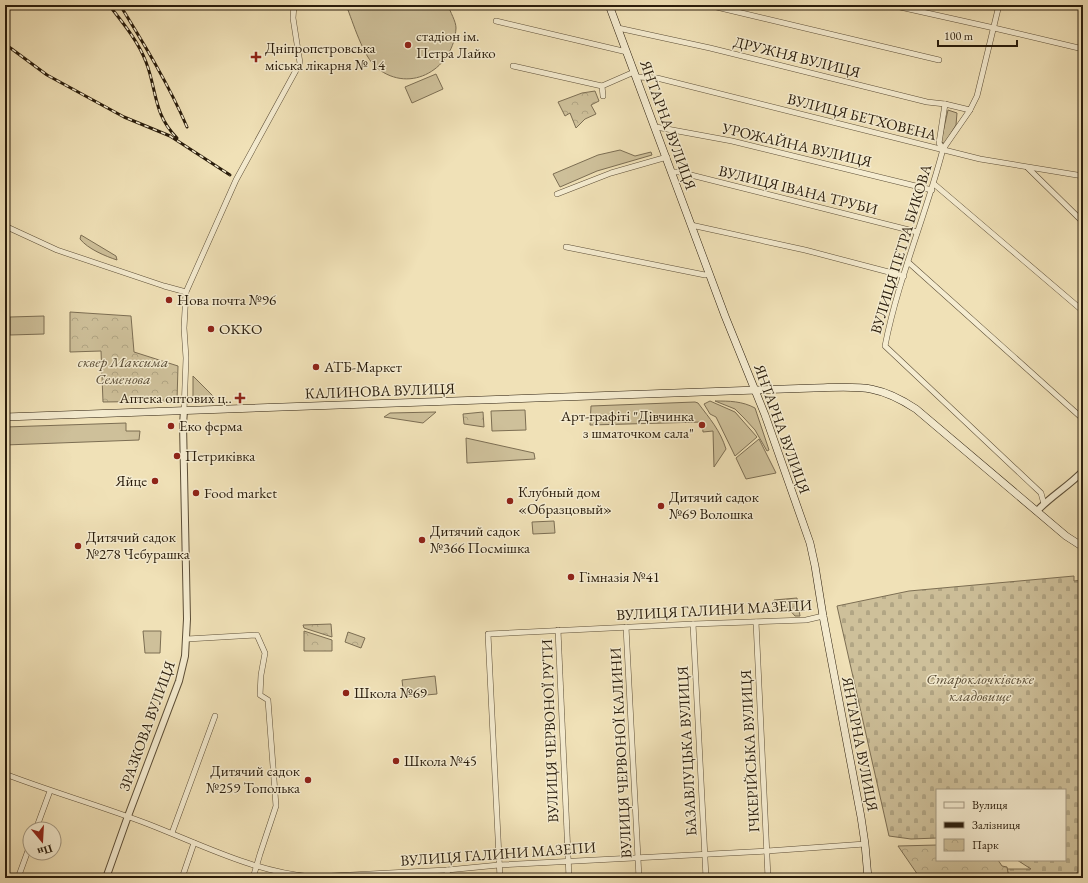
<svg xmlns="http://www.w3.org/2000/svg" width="1088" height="883" font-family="'EB Garamond',serif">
	<defs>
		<pattern id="cemetery-stones" width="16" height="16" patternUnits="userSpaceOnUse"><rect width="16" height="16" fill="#cec09a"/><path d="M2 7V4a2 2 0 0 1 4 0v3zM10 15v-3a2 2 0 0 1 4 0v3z" fill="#b1a584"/></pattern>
		<pattern id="park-crowns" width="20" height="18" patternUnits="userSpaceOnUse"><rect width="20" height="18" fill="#cec09a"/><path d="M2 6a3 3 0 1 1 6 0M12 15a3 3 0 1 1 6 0" fill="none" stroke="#b1a584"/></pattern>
	</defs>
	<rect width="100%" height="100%" fill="#f0e1b7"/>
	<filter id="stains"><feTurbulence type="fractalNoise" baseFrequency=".005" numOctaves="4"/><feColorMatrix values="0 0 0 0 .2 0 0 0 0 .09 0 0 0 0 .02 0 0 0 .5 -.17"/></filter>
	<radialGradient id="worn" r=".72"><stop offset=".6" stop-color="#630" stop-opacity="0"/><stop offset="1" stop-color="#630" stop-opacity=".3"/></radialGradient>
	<g fill="#cec09a" stroke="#7c6e53">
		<path d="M346,5H448C450,12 456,21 456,28C454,68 411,95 377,68C363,57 353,22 346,5Z"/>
		<polygon points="436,74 443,89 412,103 405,87"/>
		<polygon points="948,110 957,113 956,125 945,143 943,143 941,141"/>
		<polygon points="620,150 635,156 651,152 652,155 597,171 560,187 553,174 598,155"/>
		<path d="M81,235L116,256L117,260C105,256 88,249 80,239Z"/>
		<polygon points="44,316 44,334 10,335 10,317"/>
		<polygon points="193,376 213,396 214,400 198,401 193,398"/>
		<polygon points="710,401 735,412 757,437 735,456 716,417 710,414 704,404"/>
		<path d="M715,401C729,401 742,401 755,408L769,450L767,451L755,430L744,418L735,409Z"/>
		<path d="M695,402L698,403C710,419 720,430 726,449L714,467L713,431L703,432L702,422L590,425L591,406Z"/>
		<polygon points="525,410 526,430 492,431 491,411"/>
		<polygon points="436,412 423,423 384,417 390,413"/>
		<polygon points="126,423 126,431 140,431 139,440 5,445 5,427"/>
		<polygon points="466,438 534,453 535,459 467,463"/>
		<polygon points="759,439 776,473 746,479 736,458"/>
		<polygon points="554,521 555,533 533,534 532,522"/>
		<polygon points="143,631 161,631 160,653 145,653"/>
		<polygon points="435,676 437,694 404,697 402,680"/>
	</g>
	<polygon fill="url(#cemetery-stones)" stroke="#7c6e53" points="1074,576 1074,581 1083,580 1083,867 1071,878 1009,878 1007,869 1031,869 1017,860 1065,860 1065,790 937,790 937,838 911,839 889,836 837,606 909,591"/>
	<g fill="url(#park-crowns)" stroke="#7c6e53">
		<polygon points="595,91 599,101 591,105 596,114 585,119 576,128 570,113 565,116 558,102 582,93"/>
		<polygon points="70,312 131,316 134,352 178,366 177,401 103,402 101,351 70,352"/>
		<polygon points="483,412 484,427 464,424 463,414"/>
		<polygon points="797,598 800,616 795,616 787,607 774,608 774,600"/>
		<polygon points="331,624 332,637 304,628 303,625"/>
		<polygon points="304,631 332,640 332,651 304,651"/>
		<polygon points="348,632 365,638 361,648 345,642"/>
		<polygon points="937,845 937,860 998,860 1002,866 1007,867 1009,878 920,878 898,846"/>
	</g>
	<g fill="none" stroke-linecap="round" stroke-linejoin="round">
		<g stroke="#5c4e37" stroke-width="6">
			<g id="minor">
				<polyline points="708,5 939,60"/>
				<polyline points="891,5 994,28 1083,49"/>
				<polyline points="496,21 627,52"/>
				<polyline points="618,28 710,48 927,102 945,104 970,110"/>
				<polyline points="513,66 602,86"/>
				<polyline points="637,77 657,78 980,159 1083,176"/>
				<polyline points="603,96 602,86 634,72"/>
				<path d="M945,104L939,143L943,149C926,215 898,279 885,346L1041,493L1044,504"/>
				<polyline points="656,127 732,141 932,190"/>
				<polyline points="943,149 970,110 977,96 999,5"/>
				<polyline points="1028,168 1083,222"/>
				<polyline points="672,172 679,172 917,232"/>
				<polyline points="934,184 1083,311"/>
				<polyline points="557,194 611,173 667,157"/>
				<polyline points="691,225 805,250 904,276"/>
				<polyline points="5,226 57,250 164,286 186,292"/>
				<polyline points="566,247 705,275 709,274"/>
				<polyline points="908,262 1083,419"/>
				<polyline points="184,411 186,358 184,328 186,292 236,180 300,63 293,18 294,5"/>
				<polyline points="756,622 768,878"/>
				<polyline points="693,624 706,878"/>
				<polyline points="626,627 639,878"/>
				<polyline points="558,630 569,878"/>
				<polyline points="187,639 257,635 265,653 261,675 260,695 268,700 276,806 260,854 253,878"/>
				<path d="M5,774C52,792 101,806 148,824C202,845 254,872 312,877L447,870L499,865L767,851L865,844"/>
				<polyline points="36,829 50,791"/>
				<polyline points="172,833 215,716"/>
				<polyline points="447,870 448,878"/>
				<polyline points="18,878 30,845"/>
				<polyline points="182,878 194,843"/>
				<polyline points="500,878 488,634 693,624 806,620 823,616"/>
			</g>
		</g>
		<g stroke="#5c4e37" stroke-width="8">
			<g id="tertiary">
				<path d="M1037,511C1051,496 1069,486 1083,471"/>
				<polyline points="106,878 128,816 179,681 185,656 187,619 183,424 184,411"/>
			</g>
		</g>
		<g stroke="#2a1d0c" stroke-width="8">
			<g id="secondary">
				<polyline points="609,5 725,316 765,415 810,543 815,566 823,616 861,817 865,844 868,878"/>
				<path d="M5,417L814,388C858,387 877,383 916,409L1066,536L1083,547"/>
			</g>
		</g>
		<use href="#minor" stroke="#f5ecd0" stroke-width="5"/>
		<use href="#tertiary" stroke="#f5ecd0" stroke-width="6"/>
		<use href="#secondary" stroke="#f5ecd0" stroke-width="7"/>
		<g stroke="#2a1d0c" stroke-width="3">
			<g id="rail">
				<path d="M109,5C123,23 138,41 146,62C157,90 153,114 177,138"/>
				<path d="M120,5C144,44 169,85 187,127"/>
				<polyline points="5,44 47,75 124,117 170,136 230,175"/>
			</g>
		</g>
		<use href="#rail" stroke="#f5ecd0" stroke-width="1.5" stroke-dasharray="4.5" stroke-linecap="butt"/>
	</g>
	<g fill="#8f2418" stroke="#f5ecd0" stroke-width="1.5">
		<circle cx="408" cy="45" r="4"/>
		<path d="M254 51h4v4h4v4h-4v4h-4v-4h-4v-4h4z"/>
		<circle cx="169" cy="300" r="4"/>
		<circle cx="211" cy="329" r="4"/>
		<circle cx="316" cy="367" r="4"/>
		<path d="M238 392h4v4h4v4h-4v4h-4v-4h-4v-4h4z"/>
		<circle cx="702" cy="425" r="4"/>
		<circle cx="171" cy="426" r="4"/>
		<circle cx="177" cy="456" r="4"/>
		<circle cx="155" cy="481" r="4"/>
		<circle cx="196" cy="493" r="4"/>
		<circle cx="510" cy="501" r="4"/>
		<circle cx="661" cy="506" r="4"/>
		<circle cx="422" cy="540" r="4"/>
		<circle cx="78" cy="546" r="4"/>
		<circle cx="571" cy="577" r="4"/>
		<circle cx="346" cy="693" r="4"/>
		<circle cx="396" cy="761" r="4"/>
		<circle cx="308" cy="780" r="4"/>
	</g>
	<g text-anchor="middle" stroke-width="3" stroke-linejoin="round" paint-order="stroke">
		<g font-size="15" fill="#2a1d0c" stroke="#f5ecd0" text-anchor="start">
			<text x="416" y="41">стадіон ім.<tspan x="416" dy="17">Петра Лайко</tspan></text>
			<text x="265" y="53">Дніпропетровська<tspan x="265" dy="17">міська лікарня № 14</tspan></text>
			<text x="177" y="305">Нова почта №96</text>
			<text x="219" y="334">OKKO</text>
			<text x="324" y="372">АТБ-Маркет</text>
			<text x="232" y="403" text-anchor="end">Аптека оптових ц‥</text>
			<text x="694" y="421" text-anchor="end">Арт-графіті "Дівчинка<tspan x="694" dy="17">з шматочком сала"</tspan></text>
			<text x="179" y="431">Еко ферма</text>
			<text x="185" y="461">Петриківка</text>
			<text x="147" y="486" text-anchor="end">Яйце</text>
			<text x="518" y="497">Клубный дом<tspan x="518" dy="17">«Образцовый»</tspan></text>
			<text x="204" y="498">Food market</text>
			<text x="669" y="502">Дитячий садок<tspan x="669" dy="17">№69 Волошка</tspan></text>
			<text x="430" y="536">Дитячий садок<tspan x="430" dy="17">№366 Посмішка</tspan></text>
			<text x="86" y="542">Дитячий садок<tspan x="86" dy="17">№278 Чебурашка</tspan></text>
			<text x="579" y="582">Гімназія №41</text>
			<text x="354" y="698">Школа №69</text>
			<text x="404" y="766">Школа №45</text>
			<text x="300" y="776" text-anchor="end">Дитячий садок<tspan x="300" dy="17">№259 Тополька</tspan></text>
		</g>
		<g font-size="15" fill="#2a1d0c" stroke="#f5ecd0">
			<text transform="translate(797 57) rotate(14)" y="5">ДРУЖНЯ ВУЛИЦЯ</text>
			<text transform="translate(862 117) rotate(14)" y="5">ВУЛИЦЯ БЕТХОВЕНА</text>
			<text transform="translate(668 125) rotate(70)" y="5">ЯНТАРНА ВУЛИЦЯ</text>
			<text transform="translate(797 145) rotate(13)" y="5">УРОЖАЙНА ВУЛИЦЯ</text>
			<text transform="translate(798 190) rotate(14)" y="5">ВУЛИЦЯ ІВАНА ТРУБИ</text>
			<text transform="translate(901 249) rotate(-73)" y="5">ВУЛИЦЯ ПЕТРА БИКОВА</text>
			<text transform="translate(380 391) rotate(-2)" y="5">КАЛИНОВА ВУЛИЦЯ</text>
			<text transform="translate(782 429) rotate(70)" y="5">ЯНТАРНА ВУЛИЦЯ</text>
			<text transform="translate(714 610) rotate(-3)" y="5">ВУЛИЦЯ ГАЛИНИ МАЗЕПИ</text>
			<text transform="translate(147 726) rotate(-70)" y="5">ЗРАЗКОВА ВУЛИЦЯ</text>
			<text transform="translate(550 731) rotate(-92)" y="5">ВУЛИЦЯ ЧЕРВОНОЇ РУТИ</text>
			<text transform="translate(860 744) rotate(79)" y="5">ЯНТАРНА ВУЛИЦЯ</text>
			<text transform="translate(687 751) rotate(-93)" y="5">БАЗАВЛУЦЬКА ВУЛИЦЯ</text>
			<text transform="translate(750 751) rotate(-93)" y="5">ІЧКЕРІЙСЬКА ВУЛИЦЯ</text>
			<text transform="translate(621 753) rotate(-93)" y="5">ВУЛИЦЯ ЧЕРВОНОЇ КАЛИНИ</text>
			<text transform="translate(498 854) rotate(-4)" y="5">ВУЛИЦЯ ГАЛИНИ МАЗЕПИ</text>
		</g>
		<g font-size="15" font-style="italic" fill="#5b4e37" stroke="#f5ecd0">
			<text x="123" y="367">сквер Максима<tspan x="123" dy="17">Семенова</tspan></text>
			<text x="980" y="684">Староклочківське<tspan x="980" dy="17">кладовище</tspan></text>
		</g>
	</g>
	<rect width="1088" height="883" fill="none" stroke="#f0e1b7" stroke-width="20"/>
	<rect x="6" y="6" width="1076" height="871" fill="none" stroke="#2a1d0c" stroke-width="2"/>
	<rect x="10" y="10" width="1068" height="863" fill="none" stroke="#2a1d0c"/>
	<rect x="936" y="789" width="130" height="72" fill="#f5ecd0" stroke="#a49982"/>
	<rect x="944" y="802" width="20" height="6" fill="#f5ecd0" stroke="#a49982"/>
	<text x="972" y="809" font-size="12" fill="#2a1d0c">Вулиця</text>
	<rect x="944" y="822" width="20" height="6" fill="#2a1d0c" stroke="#a49982"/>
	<text x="972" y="829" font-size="12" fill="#2a1d0c">Залізниця</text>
	<rect x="944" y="839" width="20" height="12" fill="url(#park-crowns)" stroke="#a49982"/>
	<text x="972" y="849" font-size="12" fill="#2a1d0c">Парк</text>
	<g transform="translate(42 841) rotate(162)"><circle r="19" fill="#f5ecd0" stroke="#a49982"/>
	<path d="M0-3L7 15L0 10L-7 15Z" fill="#8f2418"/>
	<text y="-6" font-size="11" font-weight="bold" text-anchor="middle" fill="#2a1d0c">Пн</text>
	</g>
	<path d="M938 40v6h79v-6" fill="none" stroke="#2a1d0c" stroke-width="2"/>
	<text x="944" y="40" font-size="12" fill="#2a1d0c" stroke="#f5ecd0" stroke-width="3" paint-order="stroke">100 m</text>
	<rect width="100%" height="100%" filter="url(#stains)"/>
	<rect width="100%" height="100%" fill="url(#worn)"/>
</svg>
